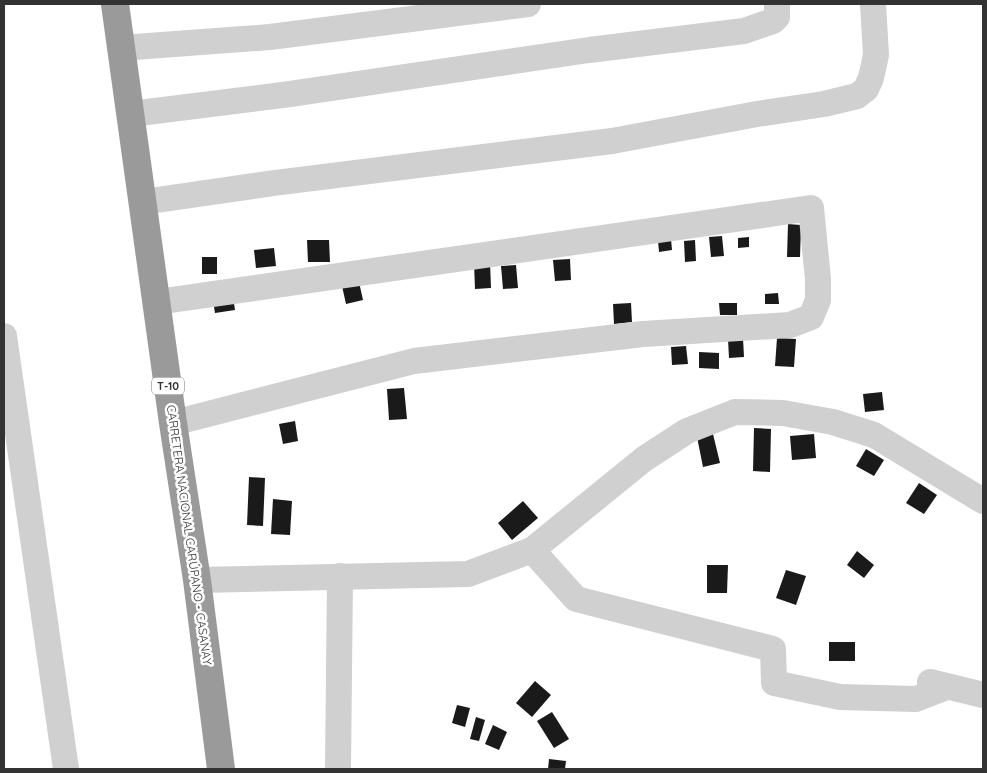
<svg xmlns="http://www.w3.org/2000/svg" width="987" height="773" font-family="Quicksand,sans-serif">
	<rect width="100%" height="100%" fill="#fff"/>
	<g fill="#1a1a1a">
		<polygon points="788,224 801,225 800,257 787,257"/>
		<polygon points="722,236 724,256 711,257 709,237"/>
		<polygon points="749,237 749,247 738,248 738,238"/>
		<polygon points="671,239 672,250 659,252 658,241"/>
		<polygon points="307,240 329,240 330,262 308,262"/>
		<polygon points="695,240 696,261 685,262 684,241"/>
		<polygon points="274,248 276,266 256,268 254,250"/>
		<rect x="202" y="257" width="15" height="17"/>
		<polygon points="570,259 571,280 555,281 553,260"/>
		<polygon points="490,262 491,288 475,289 474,263"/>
		<polygon points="516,265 518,288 503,289 501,266"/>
		<polygon points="359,282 363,300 346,304 342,286"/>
		<polygon points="778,293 779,304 765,304 765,294"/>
		<polygon points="233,297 235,310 215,313 213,301"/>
		<polygon points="631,303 632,322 614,324 613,304"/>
		<polygon points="719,303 737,303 737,315 720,315"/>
		<polygon points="743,338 744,357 729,358 728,339"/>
		<polygon points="777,338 796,339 794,367 775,366"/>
		<polygon points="686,346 688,364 672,365 671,347"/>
		<polygon points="699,352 719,353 719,369 699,368"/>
		<polygon points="404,388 407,419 389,420 387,389"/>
		<polygon points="882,392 884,410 865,412 863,394"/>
		<polygon points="295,421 298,441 283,444 279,424"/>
		<polygon points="754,428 771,429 770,472 753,471"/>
		<polygon points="713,434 720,463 703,467 697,437"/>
		<polygon points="814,434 816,458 792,460 790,436"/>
		<polygon points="866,449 884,460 874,476 856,466"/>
		<polygon points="249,477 265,478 263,526 247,525"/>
		<polygon points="919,483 937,495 924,514 906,503"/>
		<polygon points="273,499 292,501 290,535 271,534"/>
		<polygon points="523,501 538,518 512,540 498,523"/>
		<polygon points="857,551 874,565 864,578 847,565"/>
		<polygon points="707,565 728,565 727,593 707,593"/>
		<polygon points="786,570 806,576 796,605 776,598"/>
		<rect x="829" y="642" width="26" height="19"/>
		<polygon points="535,681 551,695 532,717 516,703"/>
		<polygon points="457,705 470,708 465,727 452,723"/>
		<polygon points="552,712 569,739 554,748 537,721"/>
		<polygon points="476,717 485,720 479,741 470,739"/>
		<polygon points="493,725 507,732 499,750 485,744"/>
		<polygon points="549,759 566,761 565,769 548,769"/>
	</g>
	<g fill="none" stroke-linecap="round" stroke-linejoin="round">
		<g stroke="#d0d0d0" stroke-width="26">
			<polyline points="121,48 270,37 528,4"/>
			<polyline points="131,114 290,94 589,50 744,31 773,21 777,17 777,4"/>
			<polyline points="143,202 274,183 612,141 757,114 824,104 857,96 866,89 871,78 876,55 873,4"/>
			<polyline points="157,302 811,208 818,279 818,300 811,317 790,325 643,334 414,361 173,423"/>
			<polyline points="4,336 66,769"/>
			<polyline points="532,550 576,599 773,649 774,683 840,697 916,699 947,687"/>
			<polyline points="197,580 468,574 532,550 644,459 687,431 735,412 783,413 833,422 874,435 983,501"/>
			<polyline points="930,682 983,695"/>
			<polyline points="338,769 340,576"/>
		</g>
		<polyline stroke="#9a9a9a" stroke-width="28" points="115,4 173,423 197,580 221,769"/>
	</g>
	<g text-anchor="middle" stroke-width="5" stroke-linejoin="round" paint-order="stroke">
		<rect fill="#fff" stroke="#707070" stroke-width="1" x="152" y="377.5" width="32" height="17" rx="4"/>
		<g font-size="11" font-weight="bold" fill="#333">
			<text x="168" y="390">T-10</text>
		</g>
		<g font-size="12" fill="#333" stroke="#fff">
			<text transform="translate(189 535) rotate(82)" y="4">CARRETERA NACIONAL CARÚPANO - CASANAY</text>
		</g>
	</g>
	<rect width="987" height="773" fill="none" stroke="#333333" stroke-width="10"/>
</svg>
